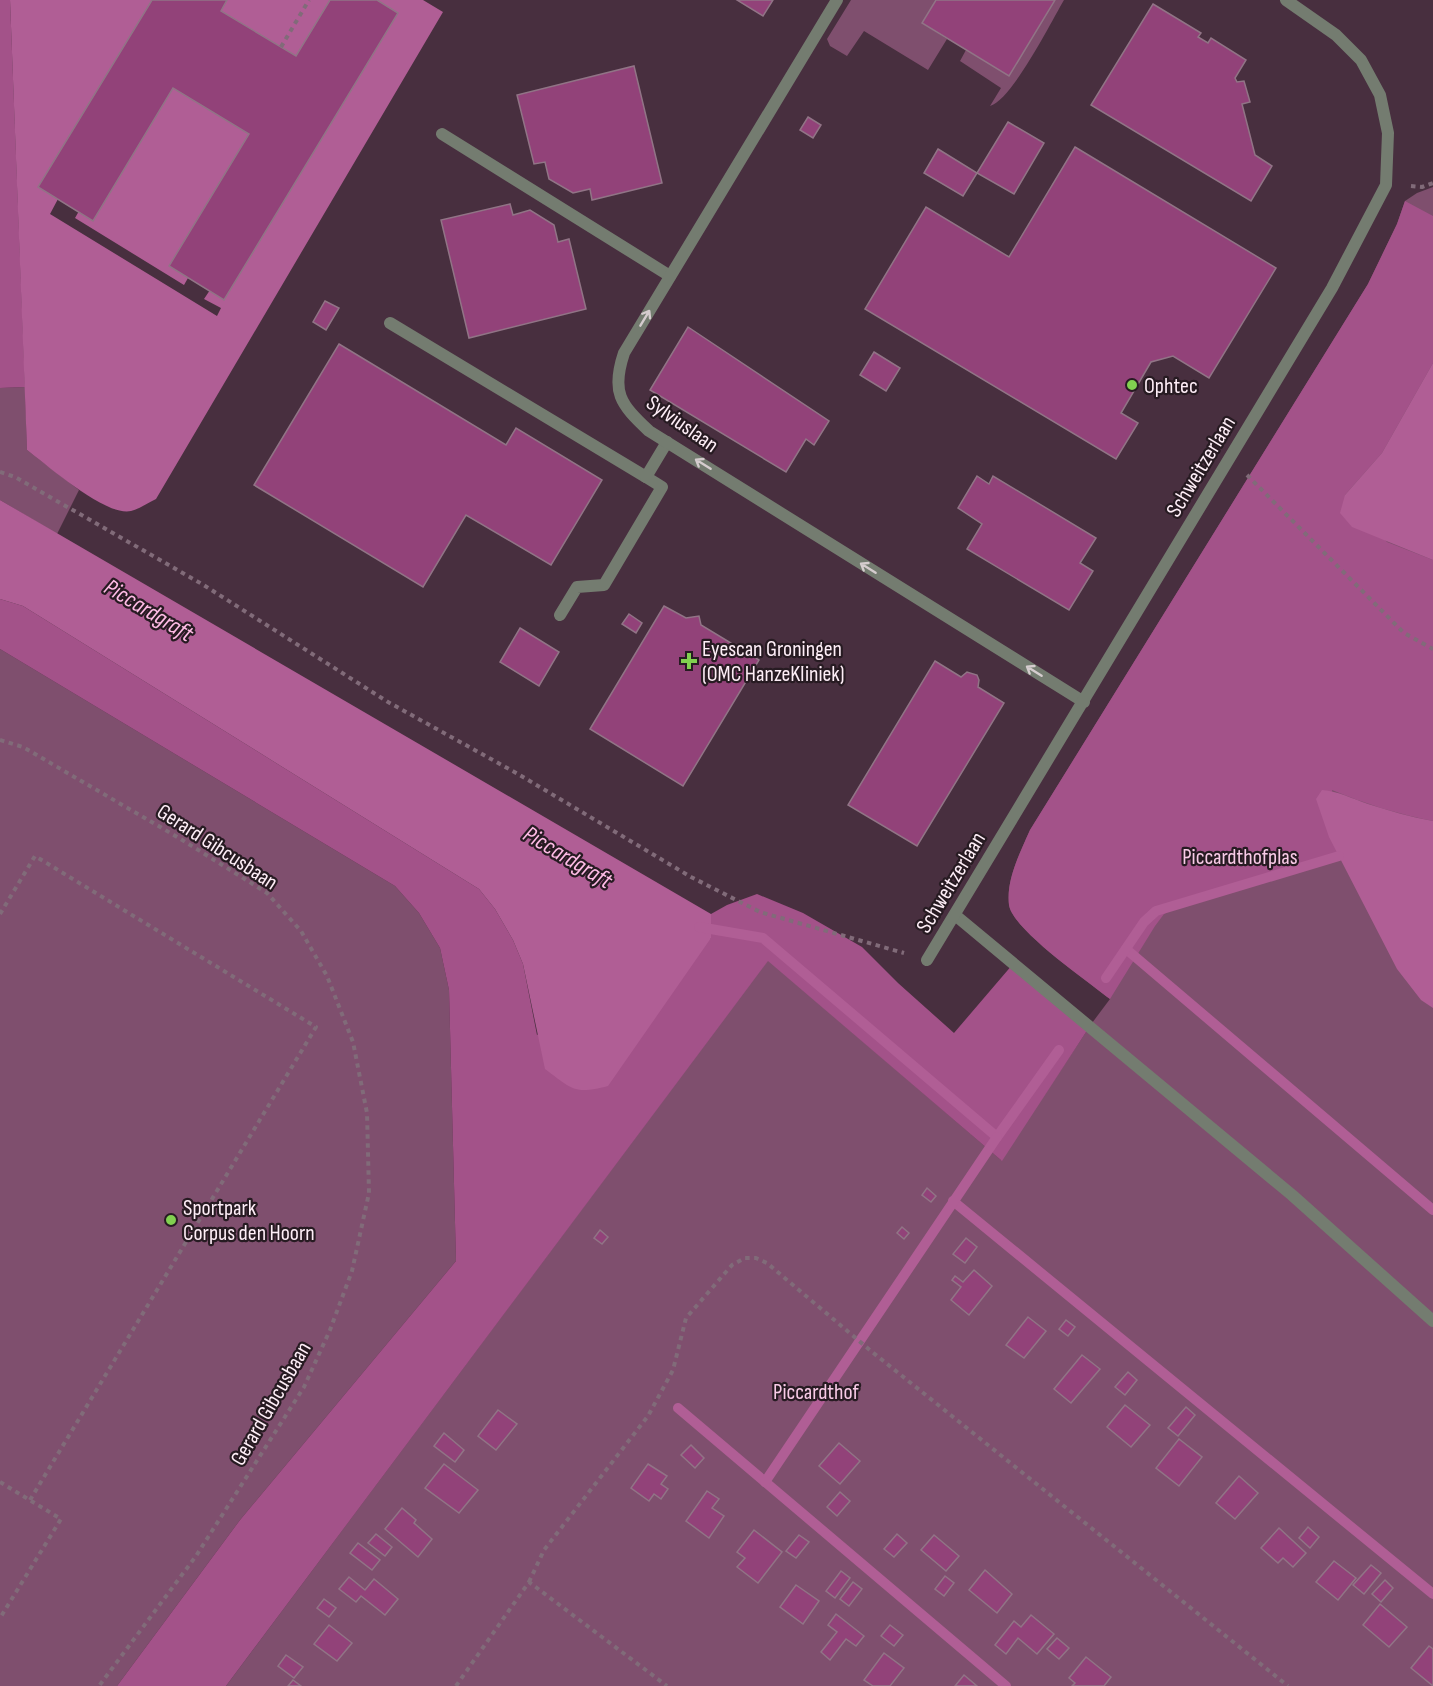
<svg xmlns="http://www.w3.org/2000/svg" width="1433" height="1686" font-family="'Sofia Sans Condensed',sans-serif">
	<rect width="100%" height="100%" fill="#482f3f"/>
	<g fill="#7f4f6e">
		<polygon points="851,0 936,0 922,23 947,39 928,70 864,31 847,56 830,46 827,39"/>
		<path d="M1055,0H1064C1051,22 1012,100 990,106L1001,88L960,61L966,50L1009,75Z"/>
		<path d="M1433,187V1686H226L768,960L1001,1160L1092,1023L1110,999C1089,982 1013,930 1009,905C1006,879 1020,853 1030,830L1368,284L1397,224L1405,201L1417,193Z"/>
		<polygon points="25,387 27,450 79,490 57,534 0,500 0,388"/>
		<polygon points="0,649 395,886 419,913 440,948 449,990 456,1261 240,1520 117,1686 0,1686"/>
	</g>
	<g fill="#a35289">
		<polygon points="0,0 10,0 25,387 0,388"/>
		<path d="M1405,201L1433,216V363L1382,453L1345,495L1387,542L1433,560V821C1398,814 1365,804 1332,790L1341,859L1184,903L1164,914L1155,926L1110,999C1089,982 1013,930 1009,905C1006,879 1020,853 1030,830L1368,284L1397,224Z"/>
		<polygon points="0,599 23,606 479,889 495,909 513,940 523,964 537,1035 711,938 711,914 727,905 757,894 803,913 862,947 898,983 954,1033 1013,964 1092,1023 1002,1161 768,961 226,1686 117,1686 240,1520 456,1261 449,990 440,948 419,913 395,886 0,649"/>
	</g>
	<g fill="#b05e95">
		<path d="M10,0H423L443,12L156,499C148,503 139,509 131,511C106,517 47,465 27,450Z"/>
		<polygon points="1433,363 1433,560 1352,527 1340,513 1345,495 1382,453"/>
		<path d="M0,500L711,914V938L608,1086C574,1095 572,1089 545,1069L523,964L513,940L495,909L479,889L23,606L0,599Z"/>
		<path d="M1322,790C1338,791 1353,799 1368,804C1390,811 1411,817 1433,821V1008L1421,1000L1397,969L1329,837L1316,799Z"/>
	</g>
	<polygon fill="#482f3f" points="58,199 79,211 75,218 184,285 188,278 210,290 204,299 221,308 217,316 50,214"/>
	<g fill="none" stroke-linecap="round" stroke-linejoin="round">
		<g stroke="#b05e95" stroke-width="10">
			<polyline points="699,927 763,938 997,1137 1059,1050"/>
			<polyline points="1126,949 1433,1210"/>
			<polyline points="1106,978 1144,922 1156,911 1339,856"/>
			<polyline points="953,1201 1433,1594"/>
			<polyline points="678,1408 1006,1686"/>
			<polyline points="765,1482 997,1137"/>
		</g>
	</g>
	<g fill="#924279" stroke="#917486" stroke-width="1.5">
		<polygon points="152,0 227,0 221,11 296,56 330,0 377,0 398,13 224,300 169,266 249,134 173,88 93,221 38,187"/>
		<polygon points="737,0 773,0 763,16"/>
		<polygon points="936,0 1055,0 1009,76 922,23"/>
		<polygon points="1153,4 1201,33 1198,37 1208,43 1211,38 1246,60 1235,78 1237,82 1244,81 1250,102 1242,104 1255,155 1272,166 1251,201 1091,105"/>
		<polygon points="634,66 662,183 592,200 590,189 573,193 549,179 545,162 534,164 517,95"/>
		<polygon points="808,117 821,125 813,138 800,130"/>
		<polygon points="1008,122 1044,143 1014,194 977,173"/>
		<polygon points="1075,147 1276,268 1209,378 1173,356 1151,362 1121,413 1138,423 1116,459 865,309 926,207 1009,257"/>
		<polygon points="938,149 977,173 963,196 924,173"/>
		<polygon points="510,204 513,215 530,210 554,225 558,242 569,239 586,309 469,338 441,220"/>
		<polygon points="325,301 339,308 326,330 313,322"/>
		<polygon points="688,327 829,421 814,445 806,439 786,472 650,390"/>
		<polygon points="339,344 506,445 516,428 602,480 551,565 466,515 423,587 254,485"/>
		<polygon points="874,352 900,368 886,391 860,375"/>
		<polygon points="977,476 989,484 993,476 1096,538 1080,563 1093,571 1069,610 967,549 982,524 958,508"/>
		<polygon points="664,606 686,618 699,616 701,625 759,660 683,786 590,729"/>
		<polygon points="629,614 642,623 636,633 622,624"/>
		<polygon points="520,628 559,652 539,686 500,662"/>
		<polygon points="935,661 961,677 967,672 977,675 979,680 978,687 1004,703 917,846 848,805"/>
		<polygon points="927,1188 936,1196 931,1202 922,1195"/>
		<polygon points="902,1227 909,1233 904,1239 897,1233"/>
		<polygon points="600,1230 608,1237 602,1244 594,1238"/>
		<polygon points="966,1238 977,1247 965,1263 953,1254"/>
		<polygon points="974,1270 992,1286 969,1315 951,1300 961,1287 952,1280 955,1276 963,1282"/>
		<polygon points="1028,1317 1046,1331 1024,1358 1006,1345"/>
		<polygon points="1066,1320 1075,1327 1068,1336 1059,1329"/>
		<polygon points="1082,1355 1100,1369 1071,1403 1054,1389"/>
		<polygon points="1128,1372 1137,1380 1125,1395 1115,1387"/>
		<polygon points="1125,1405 1150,1425 1131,1447 1107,1427"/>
		<polygon points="1186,1407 1195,1415 1178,1436 1168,1428"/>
		<polygon points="498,1410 517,1424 496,1450 478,1436"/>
		<polygon points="444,1433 464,1450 455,1462 434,1446"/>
		<polygon points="1179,1439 1202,1457 1179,1486 1156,1468"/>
		<polygon points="839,1443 860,1461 840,1484 819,1466"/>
		<polygon points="691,1445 704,1458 695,1468 681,1455"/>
		<polygon points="444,1464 478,1490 459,1513 425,1488"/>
		<polygon points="648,1464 667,1476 661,1484 668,1489 661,1499 654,1494 649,1501 631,1488"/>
		<polygon points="1239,1476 1258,1493 1235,1519 1216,1503"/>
		<polygon points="707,1491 719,1499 712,1508 724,1516 709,1538 686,1521"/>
		<polygon points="840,1492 850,1501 837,1516 827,1507"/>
		<polygon points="402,1508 416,1520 414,1523 432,1539 418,1557 385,1529"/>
		<polygon points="1308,1527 1319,1537 1310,1548 1299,1538"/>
		<polygon points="1279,1528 1306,1553 1293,1567 1283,1558 1278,1563 1261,1548"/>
		<polygon points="754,1530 782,1552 758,1583 737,1567 745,1558 737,1552"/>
		<polygon points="376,1534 392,1547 385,1556 368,1543"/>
		<polygon points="897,1534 907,1543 894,1557 884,1549"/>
		<polygon points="799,1535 809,1542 796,1558 786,1551"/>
		<polygon points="934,1535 959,1556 946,1571 921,1550"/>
		<polygon points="358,1543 380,1560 372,1570 350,1553"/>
		<polygon points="1334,1561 1356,1578 1338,1600 1316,1582"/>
		<polygon points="1371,1565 1381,1573 1364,1594 1353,1585"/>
		<polygon points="985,1570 1012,1594 997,1613 969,1590"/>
		<polygon points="841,1571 850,1578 835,1598 826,1591"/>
		<polygon points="945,1576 954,1583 944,1596 935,1589"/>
		<polygon points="349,1577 365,1590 374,1579 398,1599 385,1615 361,1596 356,1602 339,1589"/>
		<polygon points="1385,1580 1393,1588 1381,1602 1372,1594"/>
		<polygon points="853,1582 862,1589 849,1606 840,1599"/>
		<polygon points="796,1585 819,1601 803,1624 780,1607"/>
		<polygon points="324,1599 336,1608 329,1617 317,1608"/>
		<polygon points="1380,1604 1407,1627 1389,1647 1363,1625"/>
		<polygon points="836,1614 864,1636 856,1646 846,1639 830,1660 821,1652 837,1632 828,1625"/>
		<polygon points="1031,1615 1054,1634 1037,1654 1018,1638 1006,1654 995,1645 1014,1621 1021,1627"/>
		<polygon points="329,1625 352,1643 337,1661 314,1644"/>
		<polygon points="890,1625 903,1635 894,1646 881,1636"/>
		<polygon points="1057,1638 1069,1648 1059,1659 1047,1649"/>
		<polygon points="1429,1646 1433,1649 1433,1686 1411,1668"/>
		<polygon points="884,1653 904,1668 890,1686 873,1686 864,1680"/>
		<polygon points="286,1655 303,1667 294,1678 278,1666"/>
		<polygon points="1086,1657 1111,1677 1104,1686 1072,1686 1075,1683 1069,1678"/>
		<polygon points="964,1675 977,1686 955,1686"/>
		<polygon points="293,1680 301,1686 288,1686"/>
	</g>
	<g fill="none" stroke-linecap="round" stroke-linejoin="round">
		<g stroke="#816b79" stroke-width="4" stroke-dasharray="4.5 4.5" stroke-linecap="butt">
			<polyline points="281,47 309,0"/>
			<polyline points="1411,186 1422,187 1433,183"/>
			<polyline points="0,472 15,477 202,584 388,702 518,774 691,877 760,912 904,953"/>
			<polyline points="1247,475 1404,633 1433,649"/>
			<polyline points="0,740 23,747 179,838 267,893 301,931 327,976 353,1042 367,1113 369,1193 352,1271 330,1330 304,1387 196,1556 99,1686"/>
			<polyline points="0,914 35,856 316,1027 30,1500"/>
			<polyline points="0,1482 61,1519 0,1618"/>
			<polyline points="529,1582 544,1550 648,1416 673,1370 686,1318 732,1265 745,1258 756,1258 767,1263 871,1351 1288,1686"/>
			<polyline points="456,1686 529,1582 667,1686"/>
		</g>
		<g stroke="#747c70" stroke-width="12">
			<polyline points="442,134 670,276"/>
			<polyline points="390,323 646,477"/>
			<polyline points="560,615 577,587 604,585 662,487 646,477 667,442"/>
			<polyline points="955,915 1292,1195 1433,1321"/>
		</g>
		<g stroke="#747c70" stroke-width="12">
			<path d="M837,0L624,353C611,392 620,404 649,431L1084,702"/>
			<polyline points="927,960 1332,288 1386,185 1388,133 1380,95 1361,60 1336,35 1286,0"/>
		</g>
	</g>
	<defs><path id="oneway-shaft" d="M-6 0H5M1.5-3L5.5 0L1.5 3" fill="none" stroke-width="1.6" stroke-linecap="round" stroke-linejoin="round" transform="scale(1.5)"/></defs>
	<g stroke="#d5ccce">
		<use href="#oneway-shaft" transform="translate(645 318) rotate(-59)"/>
		<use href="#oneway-shaft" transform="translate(703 464) rotate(-148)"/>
		<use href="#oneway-shaft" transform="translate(868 568) rotate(-148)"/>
		<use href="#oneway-shaft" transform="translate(1034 671) rotate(-148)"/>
	</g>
	<g fill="#81d050" stroke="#271b22" stroke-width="2">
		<circle cx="1132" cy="385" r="6"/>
		<path d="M686 652h6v6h6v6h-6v6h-6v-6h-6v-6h6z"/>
		<circle cx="171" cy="1220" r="6"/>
	</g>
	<g text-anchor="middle" stroke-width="4.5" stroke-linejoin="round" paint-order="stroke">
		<g font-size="22" fill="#feeef7" stroke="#271b22" text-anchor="start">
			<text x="1144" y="393">Ophtec</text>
			<text x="702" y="656">Eyescan Groningen<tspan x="702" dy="25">(OMC HanzeKliniek)</tspan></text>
			<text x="183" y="1215">Sportpark<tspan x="183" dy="25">Corpus den Hoorn</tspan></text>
		</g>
		<g font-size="22" fill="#feeef7" stroke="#271b22">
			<text transform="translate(683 423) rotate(35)" y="8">Sylviuslaan</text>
			<text transform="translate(1200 466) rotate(-59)" y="8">Schweitzerlaan</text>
			<text transform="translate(218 846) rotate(33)" y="8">Gerard Gibcusbaan</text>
			<text transform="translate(950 882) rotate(-59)" y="8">Schweitzerlaan</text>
			<text transform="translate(270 1403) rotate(-60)" y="8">Gerard Gibcusbaan</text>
		</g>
		<g font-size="22" fill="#f9cbe7" stroke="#271b22">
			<text x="1240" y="864">Piccardthofplas</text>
			<text x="816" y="1399">Piccardthof</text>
		</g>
		<g font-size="24" font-style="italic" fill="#febbe5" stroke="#271b22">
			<text transform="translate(149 610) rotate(31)" y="8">Piccardgraft</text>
			<text transform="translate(568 857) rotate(31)" y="8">Piccardgraft</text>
		</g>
	</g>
</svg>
